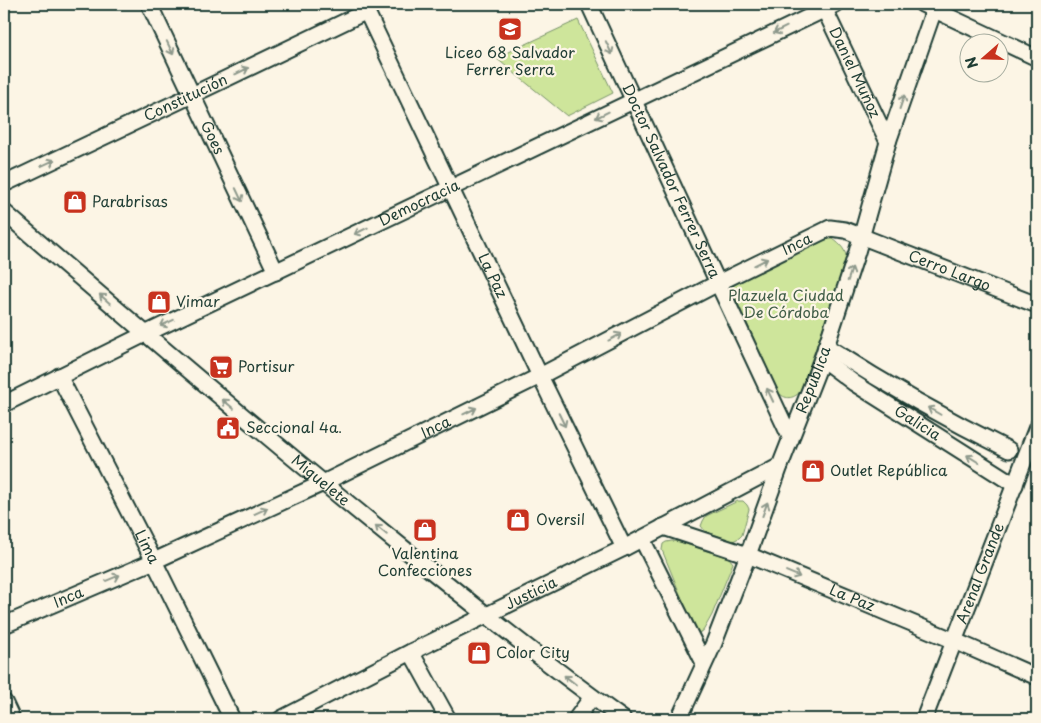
<svg xmlns="http://www.w3.org/2000/svg" width="1041" height="723" font-family="'Playpen Sans',sans-serif">
	<rect width="100%" height="100%" fill="#fcf5e5"/>
	<filter id="ink" filterUnits="userSpaceOnUse"><feTurbulence type="fractalNoise" baseFrequency=".02" numOctaves="2"/><feDisplacementMap in="SourceGraphic" scale="10" xChannelSelector="R" yChannelSelector="G"/><feConvolveMatrix kernelMatrix="1 2 1 2 8 2 1 2 1" color-interpolation-filters="sRGB"/></filter>
	<g filter="url(#ink)">
		<g fill="#cee59b" stroke="#769168">
			<polygon points="578,20 613,93 567,116 496,58"/>
			<path d="M833,239C841,245 846,250 847,261L800,392C793,399 785,400 778,392L732,290L733,286L739,281L800,250L824,240Z"/>
			<polygon points="738,501 743,501 747,505 749,509 742,535 739,538 733,541 729,540 705,531 701,526 703,521 706,516"/>
			<polygon points="672,541 680,542 729,558 733,563 712,615 703,631 698,633 694,628 662,550 663,544 666,542"/>
		</g>
		<g fill="none" stroke-linecap="round" stroke-linejoin="round">
			<polyline stroke="#d0d0c2" stroke-width="15" stroke-dasharray="15 8" stroke-linecap="butt" points="1009,450 1037,462"/>
			<g stroke="#1f3d34" stroke-width="19">
				<g id="minor">
					<path id="s1" d="M149,4L276,272"/>
					<path id="s2" d="M363,4L540,376L624,548"/>
					<path id="s3" d="M589,4L718,283L791,439"/>
					<path id="s4" d="M822,4L888,142"/>
					<polyline points="922,4 1037,58"/>
					<path id="s5" d="M4,184L192,95L367,11"/>
					<path id="s6" d="M4,212C137,327 270,441 407,551C478,609 549,666 623,719"/>
					<path d="M826,346C885,384 946,419 1009,450"/>
					<path id="s7" d="M822,359L854,383L1015,485"/>
					<path id="s8" d="M59,376L154,561L232,719"/>
					<path id="s9" d="M4,404L145,334L836,4"/>
					<path id="s10" d="M663,527L748,555L955,641L1037,677"/>
					<polyline points="642,539 704,663"/>
					<path id="s11" d="M4,625L154,561L323,483L540,376L718,283L830,228L845,230L1037,305"/>
					<polyline points="411,652 448,719"/>
					<polyline points="4,702 12,719"/>
					<path id="s12" d="M281,719L411,652L624,548L780,466"/>
					<polyline points="576,719 592,697"/>
					<path id="s13" d="M679,719L714,643L748,555L780,466L822,359L857,252L888,142L936,4"/>
					<path id="s14" d="M924,719L1037,427"/>
				</g>
			</g>
			<use href="#minor" stroke="#fcf5e5" stroke-width="15"/>
		</g>
		<defs><path id="oneway-shaft" d="M-6 0H5M1.5-3L5.5 0L1.5 3" fill="none" stroke-width="1.6" stroke-linecap="round" stroke-linejoin="round" transform="scale(1.25)"/></defs>
		<g stroke="#8e998c">
			<use href="#oneway-shaft" transform="translate(780 30) rotate(154)"/>
			<use href="#oneway-shaft" transform="translate(170 48) rotate(65)"/>
			<use href="#oneway-shaft" transform="translate(609 48) rotate(65)"/>
			<use href="#oneway-shaft" transform="translate(242 71) rotate(-26)"/>
			<use href="#oneway-shaft" transform="translate(902 102) rotate(-71)"/>
			<use href="#oneway-shaft" transform="translate(602 115) rotate(154)"/>
			<use href="#oneway-shaft" transform="translate(48 163) rotate(-25)"/>
			<use href="#oneway-shaft" transform="translate(239 195) rotate(65)"/>
			<use href="#oneway-shaft" transform="translate(361 231) rotate(154)"/>
			<use href="#oneway-shaft" transform="translate(761 262) rotate(-26)"/>
			<use href="#oneway-shaft" transform="translate(850 274) rotate(-72)"/>
			<use href="#oneway-shaft" transform="translate(105 299) rotate(-139)"/>
			<use href="#oneway-shaft" transform="translate(167 323) rotate(155)"/>
			<use href="#oneway-shaft" transform="translate(615 337) rotate(-28)"/>
			<use href="#oneway-shaft" transform="translate(770 395) rotate(-115)"/>
			<use href="#oneway-shaft" transform="translate(228 404) rotate(-140)"/>
			<use href="#oneway-shaft" transform="translate(470 411) rotate(-26)"/>
			<use href="#oneway-shaft" transform="translate(934 411) rotate(-150)"/>
			<use href="#oneway-shaft" transform="translate(562 420) rotate(64)"/>
			<use href="#oneway-shaft" transform="translate(973 459) rotate(-148)"/>
			<use href="#oneway-shaft" transform="translate(765 509) rotate(-70)"/>
			<use href="#oneway-shaft" transform="translate(261 511) rotate(-25)"/>
			<use href="#oneway-shaft" transform="translate(381 530) rotate(-141)"/>
			<use href="#oneway-shaft" transform="translate(793 574) rotate(23)"/>
			<use href="#oneway-shaft" transform="translate(113 578) rotate(-23)"/>
			<use href="#oneway-shaft" transform="translate(570 680) rotate(-142)"/>
		</g>
	</g>
	<defs>
		<g id="school-square" transform="scale(1.25)"><rect x="-9" y="-9" width="18" height="18" rx="4" fill="#c8321e" stroke="#fcf5e5"/><path d="M0-5L7-2L0 1L-7-2ZM-4 1L0 2.5L4 1V4Q0 6-4 4Z" fill="#fff"/></g>
		<g id="shop-square" transform="scale(1.25)"><rect x="-9" y="-9" width="18" height="18" rx="4" fill="#c8321e" stroke="#fcf5e5"/><path d="M-5-2.5h2.3a2.7 3.5 0 0 1 5.4 0H5L5.5 6h-11ZM-1.5-2.5h3a1.5 2.3 0 0 0-3 0Z" fill="#fff"/></g>
		<g id="supermarket-square" transform="scale(1.25)"><rect x="-9" y="-9" width="18" height="18" rx="4" fill="#c8321e" stroke="#fcf5e5"/><path d="M-6-5.5h2.5l.6 2H6L4.5 2H-2.5L-4.4-4H-6ZM-1.5 3.2a1.3 1.3 0 1 0 .1 0ZM3 3.2a1.3 1.3 0 1 0 .1 0Z" fill="#fff"/></g>
		<g id="civic-square" transform="scale(1.25)"><rect x="-9" y="-9" width="18" height="18" rx="4" fill="#c8321e" stroke="#fcf5e5"/><path d="M-.6-6.5H3V-4.5H.6V-3L4-1V1h2V6H-6V1h2V-1L-.6-3ZM-1.2 2.5V6h2.4V2.5Z" fill="#fff"/></g>
	</defs>
	<g fill-rule="evenodd">
		<use href="#school-square" x="510" y="29"/>
		<use href="#shop-square" x="75" y="202"/>
		<use href="#shop-square" x="159" y="302"/>
		<use href="#supermarket-square" x="221" y="367"/>
		<use href="#civic-square" x="228" y="428"/>
		<use href="#shop-square" x="813" y="471"/>
		<use href="#shop-square" x="518" y="520"/>
		<use href="#shop-square" x="425" y="530"/>
		<use href="#shop-square" x="479" y="653"/>
	</g>
	<g text-anchor="middle" stroke-width="4.5" stroke-linejoin="round" paint-order="stroke">
		<g font-size="15" fill="#1f3d34" stroke="#fcf5e5" text-anchor="start">
			<text x="510" y="58" text-anchor="middle">Liceo 68 Salvador<tspan x="510" dy="17">Ferrer Serra</tspan></text>
			<text x="92" y="207">Parabrisas</text>
			<text x="176" y="307">Vimar</text>
			<text x="238" y="372">Portisur</text>
			<text x="246" y="433">Seccional 4a.</text>
			<text x="830" y="476">Outlet República</text>
			<text x="536" y="525">Oversil</text>
			<text x="425" y="559" text-anchor="middle">Valentina<tspan x="425" dy="17">Confecciones</tspan></text>
			<text x="496" y="658">Color City</text>
		</g>
		<g font-size="15" fill="#1f3d34" stroke="#fcf5e5">
			<text dy="5" stroke="none"><textPath href="#s4" startOffset="76">Daniel Muñoz</textPath></text>
			<text dy="5" stroke="none"><textPath href="#s5" startOffset="201">Constitución</textPath></text>
			<text dy="5" stroke="none"><textPath href="#s1" startOffset="148">Goes</textPath></text>
			<text dy="5" stroke="none"><textPath href="#s3" startOffset="195">Doctor Salvador Ferrer Serra</textPath></text>
			<text dy="5" stroke="none"><textPath href="#s9" startOffset="461">Democracia</textPath></text>
			<text dy="5" stroke="none"><textPath href="#s11" startOffset="880">Inca</textPath></text>
			<text dy="5" stroke="none"><textPath href="#s11" startOffset="1044">Cerro Largo</textPath></text>
			<text dy="5" stroke="none"><textPath href="#s2" startOffset="301">La Paz</textPath></text>
			<text dy="5" stroke="none"><textPath href="#s13" startOffset="365">República</textPath></text>
			<text dy="5" stroke="none"><textPath href="#s7" startOffset="115">Galicia</textPath></text>
			<text dy="5" stroke="none"><textPath href="#s11" startOffset="475">Inca</textPath></text>
			<text dy="5" stroke="none"><textPath href="#s6" startOffset="415">Miguelete</textPath></text>
			<text dy="5" stroke="none"><textPath href="#s8" startOffset="192">Lima</textPath></text>
			<text dy="5" stroke="none"><textPath href="#s14" startOffset="156">Arenal Grande</textPath></text>
			<text dy="5" stroke="none"><textPath href="#s12" startOffset="280">Justicia</textPath></text>
			<text dy="5" stroke="none"><textPath href="#s11" startOffset="70">Inca</textPath></text>
			<text dy="5" stroke="none"><textPath href="#s10" startOffset="202">La Paz</textPath></text>
		</g>
		<g font-size="15" fill="#425f49" stroke="#fcf5e5">
			<text x="786" y="301">Plazuela Ciudad<tspan x="786" dy="17">De Córdoba</tspan></text>
		</g>
	</g>
	<rect width="1041" height="723" fill="none" stroke="#fcf5e5" stroke-width="20"/>
	<rect x="10" y="10" width="1021" height="703" fill="none" stroke="#1f3d34" stroke-width="2" filter="url(#ink)"/>
	<g transform="translate(984 58) rotate(250)"><circle r="24" fill="#fcf5e5" stroke="#a4ab9e"/>
	<path d="M0-4L9 19L0 12L-9 19Z" fill="#c8321e"/>
	<text y="-8" font-size="14" font-weight="bold" text-anchor="middle" fill="#1f3d34">N</text>
	</g>
</svg>
